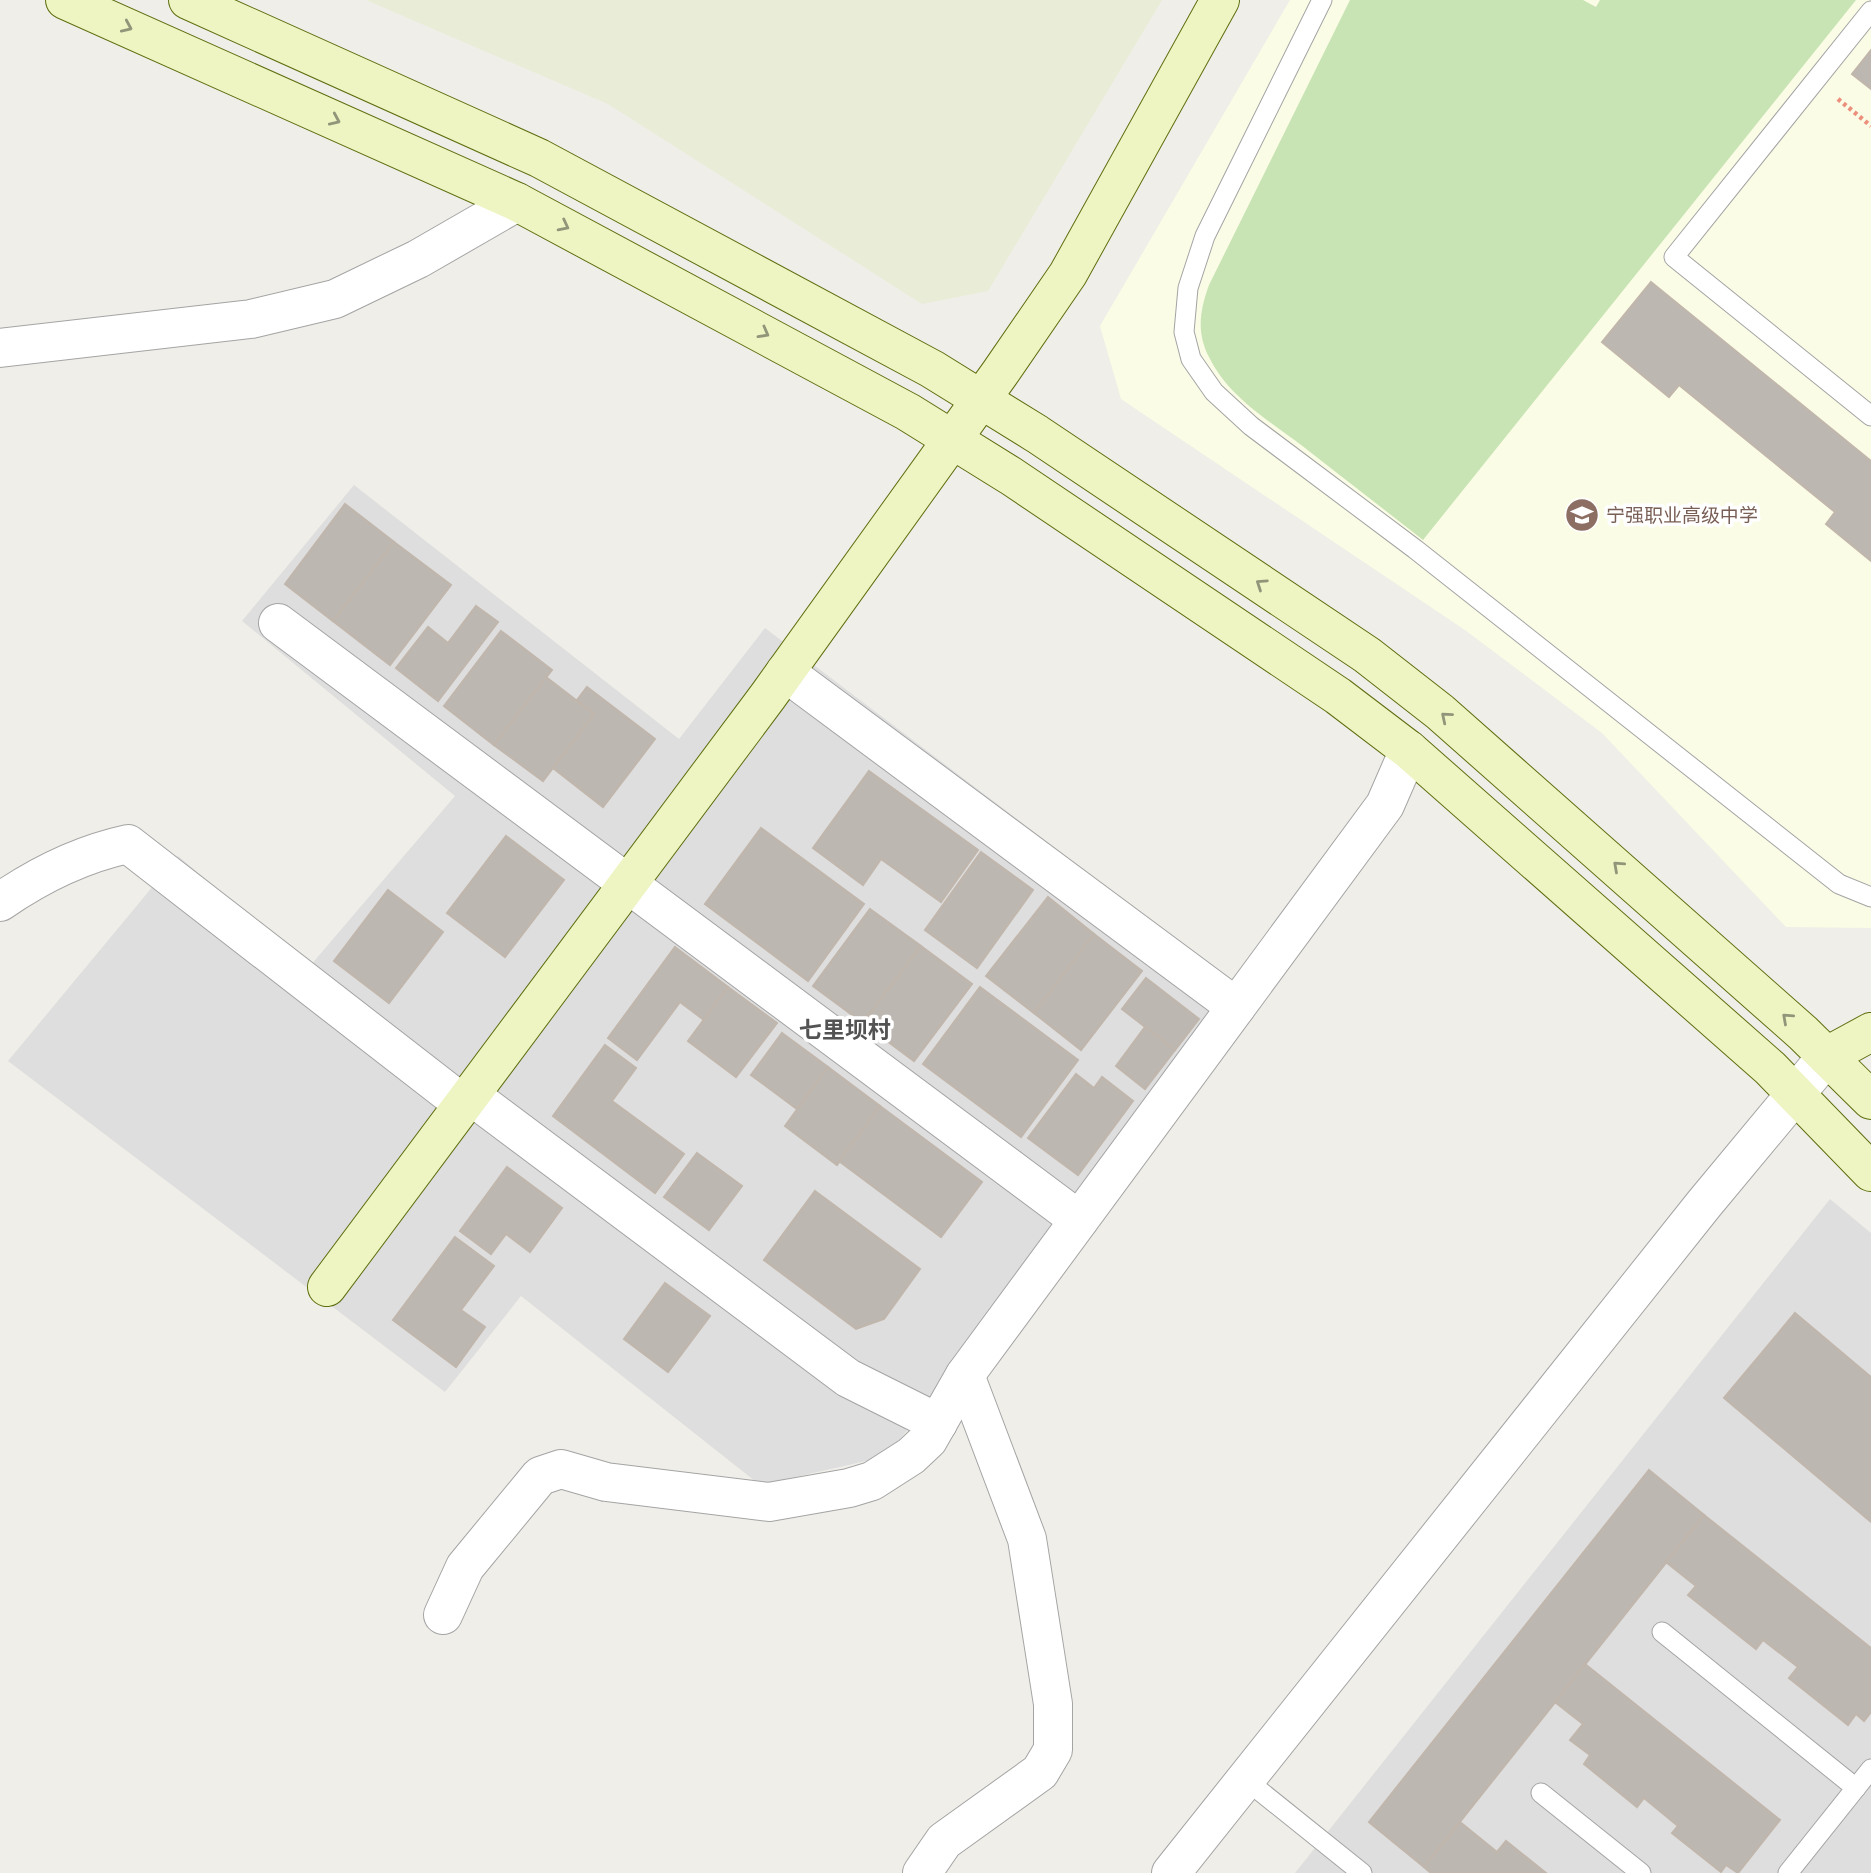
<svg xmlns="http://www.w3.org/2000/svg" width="1871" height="1873" font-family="'Titillium Web','Noto Sans SC',sans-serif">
	<rect width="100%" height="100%" fill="#f0eee8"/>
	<g fill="#dedede">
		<polygon points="354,485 679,739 765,628 1236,985 937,1396 884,1457 760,1485 521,1296 445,1392 8,1061 178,856 310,966 455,796 242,621"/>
		<polygon points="1830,1199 1871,1233 1871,1873 1295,1873"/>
	</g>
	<polygon fill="#fbfce5" points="1290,0 1871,0 1871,928 1786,927 1602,733 1465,630 1121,399 1100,326"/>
	<polygon fill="#e9ecd6" points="366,0 1162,0 988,291 922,304 608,104"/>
	<path fill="#c8e4b4" d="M1350,0H1583L1596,7L1600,0H1856L1423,540C1384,509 1344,479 1305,448C1271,422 1228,397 1209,357C1196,332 1200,310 1209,285Z"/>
	<g fill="#bdb7b1" stroke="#c0b6ac" stroke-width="2">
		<polygon points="1871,50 1871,89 1852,74"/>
		<polygon points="1651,282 1871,461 1871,561 1826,524 1835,512 1679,385 1669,397 1602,342"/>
		<polygon points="345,504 394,542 333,621 285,584"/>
		<polygon points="394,542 451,585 390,665 333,621"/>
		<polygon points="476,606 498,622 438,701 396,668 428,627 448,643"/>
		<polygon points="501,631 552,670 494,745 444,706"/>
		<polygon points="546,677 594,714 543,781 494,745"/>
		<polygon points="587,687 655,739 603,807 553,768 594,714 577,700"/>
		<polygon points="869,771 978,850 941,902 881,859 863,885 813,848"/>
		<polygon points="761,828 864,904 808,981 705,904"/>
		<polygon points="506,836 564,880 505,957 447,913"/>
		<polygon points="981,852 1033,890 977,968 925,930"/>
		<polygon points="388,890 443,932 389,1003 334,961"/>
		<polygon points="1048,897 1094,934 1034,1013 986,976"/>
		<polygon points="870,909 921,946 863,1023 813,986"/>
		<polygon points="1094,934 1142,971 1081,1050 1034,1013"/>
		<polygon points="921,946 972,984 914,1061 863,1023"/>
		<polygon points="675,947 728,987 704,1020 680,1002 637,1060 608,1038"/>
		<polygon points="1146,978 1199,1019 1175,1050 1122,1009"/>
		<polygon points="728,987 777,1023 736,1077 688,1041"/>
		<polygon points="980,987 1078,1060 1021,1137 923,1064"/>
		<polygon points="1145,1027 1175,1050 1145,1089 1116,1066"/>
		<polygon points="782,1033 828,1067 797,1109 751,1075"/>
		<polygon points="605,1045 636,1068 612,1101 684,1154 655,1193 553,1116"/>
		<polygon points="828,1067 880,1106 837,1165 785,1126"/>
		<polygon points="1076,1074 1094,1088 1102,1077 1133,1101 1078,1175 1028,1138"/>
		<polygon points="880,1106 982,1182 941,1237 839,1161"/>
		<polygon points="697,1153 742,1186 709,1230 664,1197"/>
		<polygon points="507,1167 562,1208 530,1252 506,1234 491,1254 460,1231"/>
		<polygon points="815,1191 920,1269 884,1319 856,1329 764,1260"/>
		<polygon points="455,1237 494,1266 461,1310 485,1327 456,1367 393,1320"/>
		<polygon points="665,1283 710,1316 668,1372 624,1339"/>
		<polygon points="1795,1313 1871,1377 1871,1522 1724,1398"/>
		<polygon points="1649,1470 1704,1515 1424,1867 1369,1822"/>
		<polygon points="1704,1515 1871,1648 1871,1712 1864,1721 1856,1714 1848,1725 1789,1678 1798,1667 1763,1640 1756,1649 1688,1595 1696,1586 1666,1562"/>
		<polygon points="1585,1664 1780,1820 1738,1873 1726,1865 1721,1872 1672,1833 1678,1826 1644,1798 1637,1807 1584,1764 1590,1755 1570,1740 1583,1724 1555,1702"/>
		<polygon points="1460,1822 1497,1852 1506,1841 1546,1873 1431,1873 1424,1867"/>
	</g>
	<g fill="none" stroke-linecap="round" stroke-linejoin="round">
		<g stroke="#a4a4a4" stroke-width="21">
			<g id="lane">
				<polyline points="1322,0 1205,236 1188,288 1184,332 1191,359 1214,392 1251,426 1415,549 1839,884 1871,897"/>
				<polyline points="1871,11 1674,257 1871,416"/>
				<polyline points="1662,1632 1856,1788"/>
				<polyline points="1245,1779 1362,1873"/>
				<polyline points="1541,1793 1641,1873"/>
				<polyline points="1788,1873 1871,1769"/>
			</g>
		</g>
		<g stroke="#a4a4a4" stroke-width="40">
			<g id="street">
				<polyline points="0,348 251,319 335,299 418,259 517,202"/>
				<polyline points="278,623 1079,1220"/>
				<polyline points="785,672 1236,1007"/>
				<path d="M0,902C39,875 82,854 128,844L463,1104"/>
				<polyline points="470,1095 848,1378 938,1423"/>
				<polyline points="443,1615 465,1567 540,1476 561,1469 606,1482 769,1502 849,1488 872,1481 911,1456 928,1440 965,1375 1385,805 1409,750"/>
				<polyline points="922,1873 944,1841 1040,1772 1053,1750 1053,1704 1027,1539 965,1375"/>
				<polyline points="1171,1873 1704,1204 1827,1056"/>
			</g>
		</g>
		<g stroke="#5e6f10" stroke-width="40">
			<g id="secondary">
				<polyline points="65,0 517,202 908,412 1011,476 1338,696 1409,750 1770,1068 1871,1172"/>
				<polyline points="188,0 539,158 932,369 1037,434 1367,655 1440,712 1803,1033 1871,1100"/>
				<polyline points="1827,1056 1871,1032"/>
				<polyline points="327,1287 768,696 1000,373 1068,274 1220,0"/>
			</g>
		</g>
		<polyline stroke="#ec907d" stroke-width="4.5" stroke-dasharray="3.5 3.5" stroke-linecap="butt" points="1838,99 1871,126"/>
		<use href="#lane" stroke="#fff" stroke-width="19"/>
		<use href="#street" stroke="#fff" stroke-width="38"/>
		<use href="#secondary" stroke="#eef4c2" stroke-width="38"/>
	</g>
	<defs><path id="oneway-chevron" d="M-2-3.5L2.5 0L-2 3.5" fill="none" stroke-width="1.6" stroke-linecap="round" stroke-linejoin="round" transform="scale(1.75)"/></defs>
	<g stroke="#919579">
		<use href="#oneway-chevron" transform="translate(127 27) rotate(24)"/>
		<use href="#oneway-chevron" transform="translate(335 120) rotate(24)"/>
		<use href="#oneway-chevron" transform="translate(564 226) rotate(27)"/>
		<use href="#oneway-chevron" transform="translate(764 333) rotate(29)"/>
		<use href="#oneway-chevron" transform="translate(1261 584) rotate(-146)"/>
		<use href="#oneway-chevron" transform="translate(1446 717) rotate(-140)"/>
		<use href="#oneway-chevron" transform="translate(1618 866) rotate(-138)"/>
		<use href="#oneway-chevron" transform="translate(1787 1018) rotate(-138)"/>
	</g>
	<defs>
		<g id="school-disc" transform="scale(1.75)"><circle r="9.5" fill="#8d6e63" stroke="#fff"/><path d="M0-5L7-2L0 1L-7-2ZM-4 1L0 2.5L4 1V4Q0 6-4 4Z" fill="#fff"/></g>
	</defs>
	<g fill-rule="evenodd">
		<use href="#school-disc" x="1582" y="515"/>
	</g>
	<g text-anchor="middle" stroke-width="7" stroke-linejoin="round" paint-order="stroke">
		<g font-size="19" fill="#785e54" stroke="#fff" text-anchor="start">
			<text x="1606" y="522">宁强职业高级中学</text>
		</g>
		<g font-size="23" font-weight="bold" fill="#535353" stroke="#fff">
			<text x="845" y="1038">七里坝村</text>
		</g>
	</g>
</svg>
